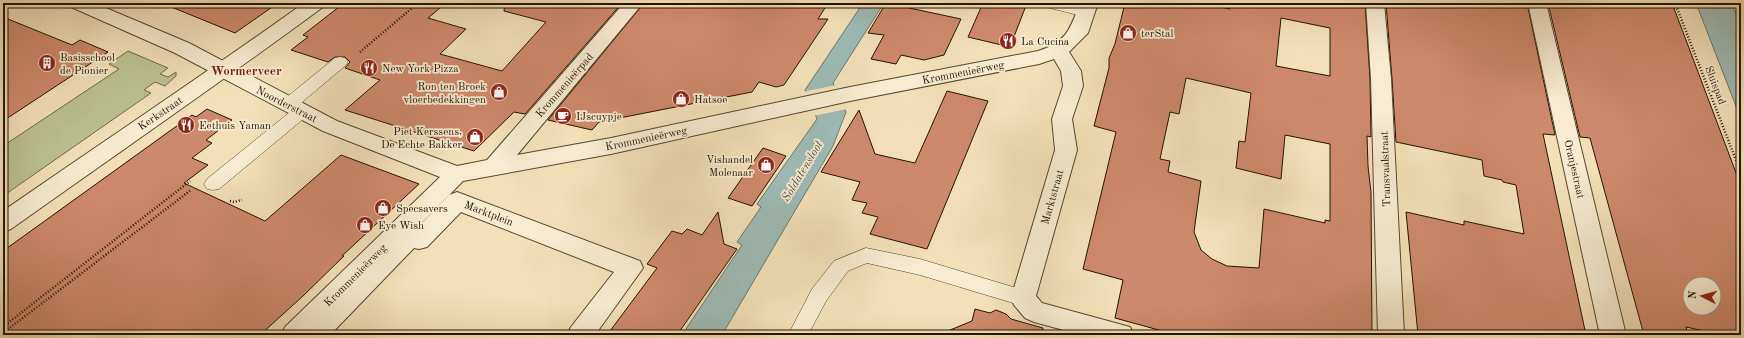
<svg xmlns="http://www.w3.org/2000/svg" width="1744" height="338" font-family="'Old Standard TT',serif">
	<rect width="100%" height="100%" fill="#f3e0b8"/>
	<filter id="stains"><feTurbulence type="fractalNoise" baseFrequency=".005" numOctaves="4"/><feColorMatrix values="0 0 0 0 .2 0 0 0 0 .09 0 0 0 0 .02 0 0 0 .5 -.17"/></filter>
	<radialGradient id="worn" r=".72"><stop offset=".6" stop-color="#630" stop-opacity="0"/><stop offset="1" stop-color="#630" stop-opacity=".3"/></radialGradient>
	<polygon fill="#bbc28f" stroke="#706a48" points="128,51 168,68 160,74 168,77 176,72 176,76 165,86 155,82 144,90 151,93 3,196 3,146 119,69 109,64"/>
	<g fill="#9dbbb6" stroke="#6d776d">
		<polygon points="863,3 884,3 833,83 846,112 833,146 722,335 682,335 742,245 737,242 761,207 757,204 817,119 805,90"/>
		<polygon points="1696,3 1731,3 1741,25 1741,119"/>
	</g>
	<polygon fill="#f3e0b8" points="836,85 847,109 813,116 803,92"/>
	<g fill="#cd896b" stroke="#251200" fill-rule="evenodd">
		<polygon points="164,3 278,3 235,33 164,4"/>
		<polygon points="344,3 446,3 428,18 466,29 440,54 502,71 546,22 504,11 505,3 622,3 525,114 514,112 474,151 345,110 380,80 345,68 350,62 345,57 335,57 328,62 291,50 308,37 303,35"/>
		<polygon points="644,3 828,3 818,19 828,19 784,85 776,87 759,82 752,92 599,122 592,130 548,120"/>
		<polygon points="886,3 961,19 944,55 924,60 901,55 896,64 871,59 884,35 868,33"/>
		<polygon points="983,3 1027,3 1010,47 968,37"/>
		<path d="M1125,3H1200L1230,9L1231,3H1365L1370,79L1371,137L1367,136L1368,166L1371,192L1372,335H1177L1115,318L1123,280L1083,269L1116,132L1094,126L1109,68V58L1115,44ZM1281,18L1330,28V76L1276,66ZM1186,78L1251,93L1245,142L1239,141L1236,168L1281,179L1285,135L1330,144V221L1325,220V223L1264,209L1259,268L1227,266L1212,259L1201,250L1194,232L1201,181L1168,172L1170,161L1160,159L1170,112L1179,114Z"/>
		<polygon points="1386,3 1527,3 1555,135 1543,134 1586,335 1418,335 1406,212 1464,225 1464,221 1524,234 1516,185 1503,182 1502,180 1484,176 1482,160 1396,142 1392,79"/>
		<path d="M1548,3H1672L1741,186V335H1722L1686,327L1689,335H1644L1590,138L1580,137ZM1690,284H1714V308H1690Z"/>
		<polygon points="3,17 72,45 80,40 108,52 3,121"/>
		<polygon points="947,91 988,101 927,249 870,234 878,217 862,213 867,203 852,200 860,182 821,172 859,110 875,154 915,163"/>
		<polygon points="207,109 232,120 206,140 212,143 192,158 208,165 184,183 265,221 341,155 419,184 342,256 344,256 303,296 260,335 3,335 3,251 192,115 196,117"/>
		<polygon points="763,148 786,156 752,206 728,198"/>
		<polygon points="718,212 724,244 737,249 677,335 607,335 657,268 647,264 672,231 682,234 687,229 702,235"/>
		<polygon points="975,309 990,313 996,310 1006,314 1011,319 1043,328 1042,335 938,335 972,321"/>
	</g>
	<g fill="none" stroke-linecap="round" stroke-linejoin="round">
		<g stroke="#58462e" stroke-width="1">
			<g id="service">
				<polygon points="1040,3 1067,3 1091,9 1093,12 1091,15 1086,17 1042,6"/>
				<polygon points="340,57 345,58 348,62 345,66 294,109 288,111 282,109 280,105 282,101 335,58"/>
				<polygon points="301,106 307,108 309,112 307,116 219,189 213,190 207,189 204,184 207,179 295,108"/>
				<polygon points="866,248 920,259 1023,290 1030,292 1033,298 1030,304 1023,306 920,275 867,263 848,271 826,301 808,335 788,335 812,289 834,261"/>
			</g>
		</g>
		<g stroke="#58462e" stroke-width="2">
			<polygon id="pedestrian" points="457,192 640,261 643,268 595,335 567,335 571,327 614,272 461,212 427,247 419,249 414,248 330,335 301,335 305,327 402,229 410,227 416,229 449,195"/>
		</g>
		<g stroke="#58462e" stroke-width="2">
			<g id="minor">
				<path d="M69,3H94L189,43L337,121L457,166L487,160L624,3H643L517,155L611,138L850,87L1038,51C1067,42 1070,29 1080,3H1098L1088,33L1069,52L1081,71L1083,86L1072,119L1077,150L1036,296L1042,303L1130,327L1134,335H1082L1034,322L1025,318L1014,305L1011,298L1055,150L1052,119L1063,86L1061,71L1054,59L1039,64L850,101L611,154L463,181L311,335H281L285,327L440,177L323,131L175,53L71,7Z"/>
				<polygon points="1366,3 1384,3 1391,79 1404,335 1378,335 1371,79"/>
				<polygon points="1528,3 1546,3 1626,335 1600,335"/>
			</g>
		</g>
		<g stroke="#58462e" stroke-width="2">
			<path id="tertiary" d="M304,3H325L323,7C220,83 115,155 11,229L3,232V211C103,142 205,74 304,3Z"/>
		</g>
		<g stroke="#251200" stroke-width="2.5" stroke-dasharray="1 2" stroke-linecap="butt">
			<polyline points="1675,3 1741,173"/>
			<polyline points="360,52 418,3"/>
			<polyline points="230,201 234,202 242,200"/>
			<polyline points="3,327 190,181"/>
			<polyline points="3,333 191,190"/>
		</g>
		<use href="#service" fill="#f7ebd1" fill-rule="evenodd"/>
		<use href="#pedestrian" fill="#f7ebd1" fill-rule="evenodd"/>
		<use href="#minor" fill="#f7ebd1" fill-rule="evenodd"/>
		<use href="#tertiary" fill="#f7ebd1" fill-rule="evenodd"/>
	</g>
	<defs>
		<g id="shop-disc" transform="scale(0.9)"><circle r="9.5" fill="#8f2418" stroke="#f7ebd1"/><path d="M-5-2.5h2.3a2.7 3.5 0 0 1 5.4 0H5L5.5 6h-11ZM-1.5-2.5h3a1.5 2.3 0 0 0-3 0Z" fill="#fff"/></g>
		<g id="restaurant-disc" transform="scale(0.9)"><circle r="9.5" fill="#8f2418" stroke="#f7ebd1"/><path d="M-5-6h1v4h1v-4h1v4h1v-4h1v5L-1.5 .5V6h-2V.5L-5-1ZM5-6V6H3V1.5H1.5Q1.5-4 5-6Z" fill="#fff"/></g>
		<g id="building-disc" transform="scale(0.9)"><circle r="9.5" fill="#8f2418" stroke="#f7ebd1"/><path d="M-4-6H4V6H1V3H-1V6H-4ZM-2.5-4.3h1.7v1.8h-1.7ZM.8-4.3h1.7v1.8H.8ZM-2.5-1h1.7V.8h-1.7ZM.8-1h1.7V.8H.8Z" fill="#fff"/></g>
		<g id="cafe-disc" transform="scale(0.9)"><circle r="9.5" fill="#8f2418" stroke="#f7ebd1"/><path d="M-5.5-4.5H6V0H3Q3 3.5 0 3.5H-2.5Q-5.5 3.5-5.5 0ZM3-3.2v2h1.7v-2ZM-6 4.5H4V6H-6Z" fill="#fff"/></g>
	</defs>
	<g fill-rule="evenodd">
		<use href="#shop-disc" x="1128" y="33"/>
		<use href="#restaurant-disc" x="1008" y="41"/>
		<use href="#building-disc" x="47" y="63"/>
		<use href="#restaurant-disc" x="369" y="68"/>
		<use href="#shop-disc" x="499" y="92"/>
		<use href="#shop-disc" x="681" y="99"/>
		<use href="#cafe-disc" x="563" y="116"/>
		<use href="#restaurant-disc" x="186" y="125"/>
		<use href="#shop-disc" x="475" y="137"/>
		<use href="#shop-disc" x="766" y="165"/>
		<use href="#shop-disc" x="383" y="208"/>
		<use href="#shop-disc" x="365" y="225"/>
	</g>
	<g text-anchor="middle" stroke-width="3.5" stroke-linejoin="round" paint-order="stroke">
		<g font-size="11" fill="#251200" stroke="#f7ebd1" text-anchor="start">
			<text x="1141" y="37">terStal</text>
			<text x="1021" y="45">La Cucina</text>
			<text x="60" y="61">Basisschool<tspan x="60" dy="13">de Pionier</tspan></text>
			<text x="382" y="72">New York Pizza</text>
			<text x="486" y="90" text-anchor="end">Ron ten Broek<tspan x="486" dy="13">vloerbedekkingen</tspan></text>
			<text x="694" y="103">Hatsoe</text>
			<text x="576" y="120">IJscuypje</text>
			<text x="199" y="129">Eethuis Yaman</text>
			<text x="462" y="135" text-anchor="end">Piet Kerssens,<tspan x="462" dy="13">De Echte Bakker</tspan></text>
			<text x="753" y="163" text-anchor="end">Vishandel<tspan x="753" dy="13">Molenaar</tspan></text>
			<text x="396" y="212">Specsavers</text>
			<text x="378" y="229">Eye Wish</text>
		</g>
		<g font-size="11" fill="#251200" stroke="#f7ebd1">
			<text transform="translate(963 72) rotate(-11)" y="4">Krommenieërweg</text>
			<text transform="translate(564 85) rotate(-49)" y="4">Krommenieërpad</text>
			<text transform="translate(1716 85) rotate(69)" y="4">Sluispad</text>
			<text transform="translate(287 104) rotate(27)" y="4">Noorderstraat</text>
			<text transform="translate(160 113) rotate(-34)" y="4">Kerkstraat</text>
			<text transform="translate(646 138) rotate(-12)" y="4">Krommenieërweg</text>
			<text transform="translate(1385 169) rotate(-92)" y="4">Transvaalstraat</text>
			<text transform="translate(1575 169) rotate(77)" y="4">Oranjestraat</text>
			<text transform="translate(1052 197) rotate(-74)" y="4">Marktstraat</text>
			<text transform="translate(489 213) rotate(21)" y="4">Marktplein</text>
			<text transform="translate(355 275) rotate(-45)" y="4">Krommenieërweg</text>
		</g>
		<g font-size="12" font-style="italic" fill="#4f4d40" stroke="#f7ebd1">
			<text transform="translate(802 171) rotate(-59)" y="4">Soldatensloot</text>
		</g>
		<g font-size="13" font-weight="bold" fill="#7a1f14" stroke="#f7ebd1">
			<text x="246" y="75">Wormerveer</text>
		</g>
	</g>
	<rect width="1744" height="338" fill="none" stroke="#f3e0b8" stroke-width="16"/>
	<rect x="4" y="4" width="1736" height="330" fill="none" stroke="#251200" stroke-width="2"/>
	<rect x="8" y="8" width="1728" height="322" fill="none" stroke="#251200"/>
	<g transform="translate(1702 296) rotate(276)"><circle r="19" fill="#f7ebd1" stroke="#a3947d"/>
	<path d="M0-3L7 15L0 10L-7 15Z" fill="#8f2418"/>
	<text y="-6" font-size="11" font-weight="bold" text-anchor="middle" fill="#251200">N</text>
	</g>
	<rect width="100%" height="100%" filter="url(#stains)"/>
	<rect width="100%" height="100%" fill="url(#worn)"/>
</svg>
